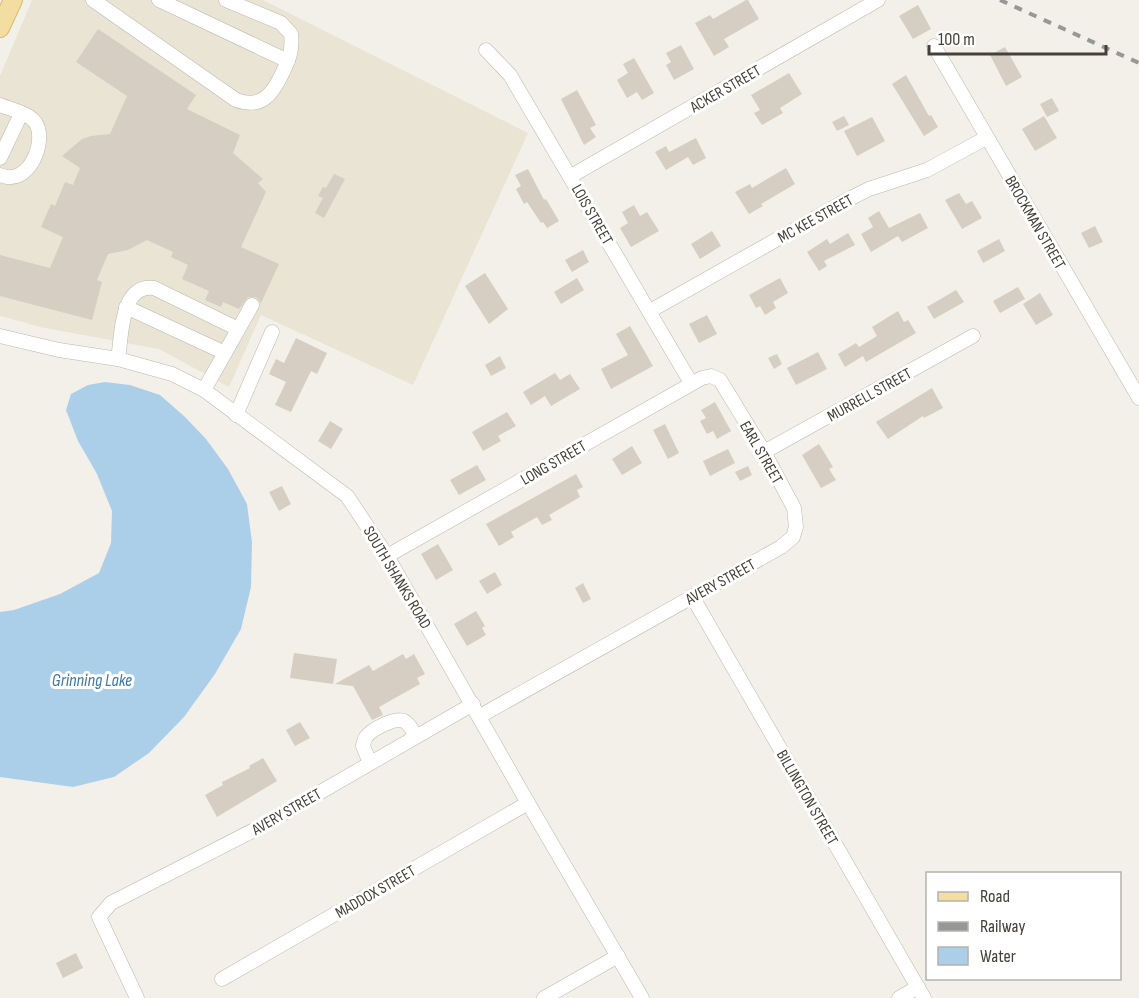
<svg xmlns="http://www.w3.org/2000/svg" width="1139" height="998" font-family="'Sofia Sans Condensed',sans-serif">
	<rect width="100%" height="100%" fill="#f3f0e9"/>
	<polygon fill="#eae4d4" points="32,0 263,0 528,133 413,385 261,315 229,387 159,349 45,328 0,316 0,76"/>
	<polygon fill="#accfe9" points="105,382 130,385 160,395 185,417 206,439 228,469 247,504 252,542 251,587 241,629 215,674 184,717 149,753 114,777 73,787 0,777 0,612 14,610 60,594 99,573 111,543 112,511 97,474 78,441 66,410 71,394 88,385"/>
	<g fill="#d6cec2">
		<polygon points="746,0 748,0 759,19 724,39 729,47 714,56 695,23 710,15 713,19"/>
		<polygon points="918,5 931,29 913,39 899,16"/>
		<polygon points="98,29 196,95 187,109 240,135 233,153 263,179 258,183 266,192 241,247 279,264 261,303 256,297 248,297 239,309 223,302 221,307 205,300 209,291 182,279 188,265 171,257 173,252 147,240 128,250 108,254 97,280 102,282 92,320 0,296 0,255 50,268 63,237 41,227 51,204 55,206 65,182 73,185 80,168 62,156 82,139 91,136 110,134 127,96 76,62"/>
		<polygon points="681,45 694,69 674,80 666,65 671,62 666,53"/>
		<polygon points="1005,47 1022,77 1006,86 990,55"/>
		<polygon points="634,58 654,93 642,100 637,92 627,98 617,80 628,73 623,64"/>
		<polygon points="789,73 802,94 780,108 783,113 762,125 754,113 760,110 751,95"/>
		<polygon points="906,75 929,116 931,115 938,127 924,136 892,84"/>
		<polygon points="577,90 596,125 590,128 596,137 584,145 561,99"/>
		<polygon points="1052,98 1059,111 1047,117 1040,104"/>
		<polygon points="844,116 849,125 837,131 832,122"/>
		<polygon points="1044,116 1057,138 1035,151 1022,129"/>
		<polygon points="872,117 885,141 857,156 844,131"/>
		<polygon points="696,138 706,158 693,165 688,157 666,170 655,152 666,146 669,152"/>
		<polygon points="786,168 795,184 761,204 763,206 749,214 735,192 750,184 752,188"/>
		<polygon points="528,169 544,200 546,199 559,221 547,228 543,222 541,223 527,202 524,204 516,189 521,186 515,175"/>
		<polygon points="334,174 345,179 324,218 315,213 323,198 318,196 323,187 326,188"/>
		<polygon points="959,193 966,204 972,201 982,218 962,229 945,200"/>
		<polygon points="634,205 640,216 647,212 659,231 631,247 620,228 628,223 622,212"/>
		<polygon points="879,211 889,228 920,213 928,228 902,242 898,236 871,252 861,234 873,227 868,218"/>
		<polygon points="1095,226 1103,242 1089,248 1081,233"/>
		<polygon points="712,231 721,246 700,259 691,244"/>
		<polygon points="848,233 855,245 824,261 827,266 819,271 807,252 827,239 830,244"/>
		<polygon points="999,239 1005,251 983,263 977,251"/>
		<polygon points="583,250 589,262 572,272 565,260"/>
		<polygon points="485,273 508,309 489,324 465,286"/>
		<polygon points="577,278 584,290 561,304 554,292"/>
		<polygon points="780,278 788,293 773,302 776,308 765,315 760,306 756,308 749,295"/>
		<polygon points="1018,287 1025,299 1000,313 993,301"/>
		<polygon points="956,290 964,302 934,319 927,307"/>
		<polygon points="1040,293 1053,315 1036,325 1023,304"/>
		<polygon points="898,311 904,322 908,320 916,333 866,362 863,356 845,367 838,354 856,343 859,347 877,336 872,327"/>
		<polygon points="707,315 717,334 699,343 689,324"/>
		<polygon points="630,326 653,366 611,389 601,369 628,355 616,334"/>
		<polygon points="296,338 327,353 317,374 311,371 291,412 275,405 286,382 269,374 276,359 284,363"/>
		<polygon points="818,352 827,369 796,385 787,368"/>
		<polygon points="777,354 782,364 774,369 768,358"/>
		<polygon points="500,356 506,368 491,376 485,365"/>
		<polygon points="555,373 560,380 570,374 580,389 551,406 545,396 531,405 523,392"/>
		<polygon points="932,388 943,408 924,418 923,416 888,439 876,422"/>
		<polygon points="715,402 731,431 717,439 713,431 707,434 700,421 706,418 701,410"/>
		<polygon points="507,412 516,426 498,436 501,441 483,451 472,432"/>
		<polygon points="330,421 343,429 331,449 318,441"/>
		<polygon points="665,424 679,453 668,459 653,430"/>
		<polygon points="819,444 833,467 829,469 836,480 821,488 802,455"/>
		<polygon points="632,446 642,463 622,475 612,459"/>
		<polygon points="728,449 735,463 710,476 703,461"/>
		<polygon points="477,465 486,480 459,495 450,480"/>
		<polygon points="748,466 752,475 740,481 735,472"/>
		<polygon points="576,474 583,487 577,490 580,497 549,515 552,520 542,525 537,517 511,532 514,537 499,546 486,524"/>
		<polygon points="282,486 291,504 279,511 269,492"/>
		<polygon points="438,544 453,570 436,580 421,554"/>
		<polygon points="495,572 502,585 487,594 479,581"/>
		<polygon points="583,583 591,599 583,603 575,588"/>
		<polygon points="476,611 485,626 482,628 486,635 467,646 454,624"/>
		<polygon points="294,653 337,659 333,684 290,678"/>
		<polygon points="403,654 406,659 414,654 425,674 417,678 420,684 379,707 383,715 372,720 353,686 335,684 369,665 373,671"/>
		<polygon points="300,722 310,738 295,746 286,730"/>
		<polygon points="263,758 277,781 217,817 205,795 223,785 222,782 250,768 249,766"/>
		<polygon points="76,953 83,968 63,978 56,963"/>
	</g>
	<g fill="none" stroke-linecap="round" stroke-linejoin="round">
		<g stroke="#bdb7ac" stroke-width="15">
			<g id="minor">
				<path d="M93,0L236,100C261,109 272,95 282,74C289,59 293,50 291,34L281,23L226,0"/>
				<polyline points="159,0 288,61"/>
				<polyline points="934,46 1139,398"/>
				<polyline points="486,50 510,75 691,383"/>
				<path d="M0,105C10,109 28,113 35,122C48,140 29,188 0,175"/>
				<polyline points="0,158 21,114"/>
				<polyline points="571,176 878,0"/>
				<polyline points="126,307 225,353"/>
				<polyline points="650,311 845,201 869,189 927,170 986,138"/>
				<polyline points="0,336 59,350 118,359 172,374 204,390 347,496 387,556 528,803 642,998"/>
				<path d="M118,359C122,335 120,284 154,288L238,329"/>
				<polyline points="204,390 252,305"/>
				<polyline points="236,415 272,332"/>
				<polyline points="764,452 973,336"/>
				<polyline points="387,556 702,378 711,376 720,380 764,452 794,508 796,527 793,537 781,547 480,716"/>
				<polyline points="692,596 924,998"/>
				<path d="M370,763L363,746C363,744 365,739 366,737C372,729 395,717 404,721C410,724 413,732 416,736"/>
				<polyline points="222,979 528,803"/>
				<polyline points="137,998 99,917 111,903 260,827 473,704"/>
				<polyline points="544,998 618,956"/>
				<polyline points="899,998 918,987"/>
			</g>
		</g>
		<g stroke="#d7ba72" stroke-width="20">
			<polyline id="major" points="0,28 13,0"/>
		</g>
		<use href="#minor" stroke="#fff" stroke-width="14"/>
		<use href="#major" stroke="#f4dda1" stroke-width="18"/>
		<polyline stroke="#979797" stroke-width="4" stroke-dasharray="8 8" stroke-linecap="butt" points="1000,0 1139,63"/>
	</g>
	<g text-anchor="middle" stroke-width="6" stroke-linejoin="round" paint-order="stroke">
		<g font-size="16" fill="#454038" stroke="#fff">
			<text transform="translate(725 88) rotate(-30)" y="6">ACKER STREET</text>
			<text transform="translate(593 214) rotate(60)" y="6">LOIS STREET</text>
			<text transform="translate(815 218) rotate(-29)" y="6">MC KEE STREET</text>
			<text transform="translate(1036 222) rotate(60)" y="6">BROCKMAN STREET</text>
			<text transform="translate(869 394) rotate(-29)" y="6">MURRELL STREET</text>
			<text transform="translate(762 452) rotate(60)" y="6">EARL STREET</text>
			<text transform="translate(553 462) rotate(-30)" y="6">LONG STREET</text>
			<text transform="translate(398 577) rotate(59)" y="6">SOUTH SHANKS ROAD</text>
			<text transform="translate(720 581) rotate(-29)" y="6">AVERY STREET</text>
			<text transform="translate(808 797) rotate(60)" y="6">BILLINGTON STREET</text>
			<text transform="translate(286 811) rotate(-30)" y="6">AVERY STREET</text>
			<text transform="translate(375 891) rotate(-30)" y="6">MADDOX STREET</text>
		</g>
		<g font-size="18" font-style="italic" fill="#3c79a6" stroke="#fff">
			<text x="92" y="686">Grinning Lake</text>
		</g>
	</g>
	<rect x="926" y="872" width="195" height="108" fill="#ffffff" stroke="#b5b3af" stroke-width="1.5"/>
	<rect x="938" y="892" width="30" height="9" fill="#f4dda1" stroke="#b5b3af" stroke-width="1.5"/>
	<text x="980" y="902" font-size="18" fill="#454038">Road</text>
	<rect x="938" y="922" width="30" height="9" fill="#979797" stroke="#b5b3af" stroke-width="1.5"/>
	<text x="980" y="932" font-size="18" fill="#454038">Railway</text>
	<rect x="938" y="947" width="30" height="18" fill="#accfe9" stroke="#b5b3af" stroke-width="1.5"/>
	<text x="980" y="962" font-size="18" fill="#454038">Water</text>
	<path d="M929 45v9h177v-9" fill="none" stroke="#454038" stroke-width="3"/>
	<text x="938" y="45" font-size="18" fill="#454038" stroke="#ffffff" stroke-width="4.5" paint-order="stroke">100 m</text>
</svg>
